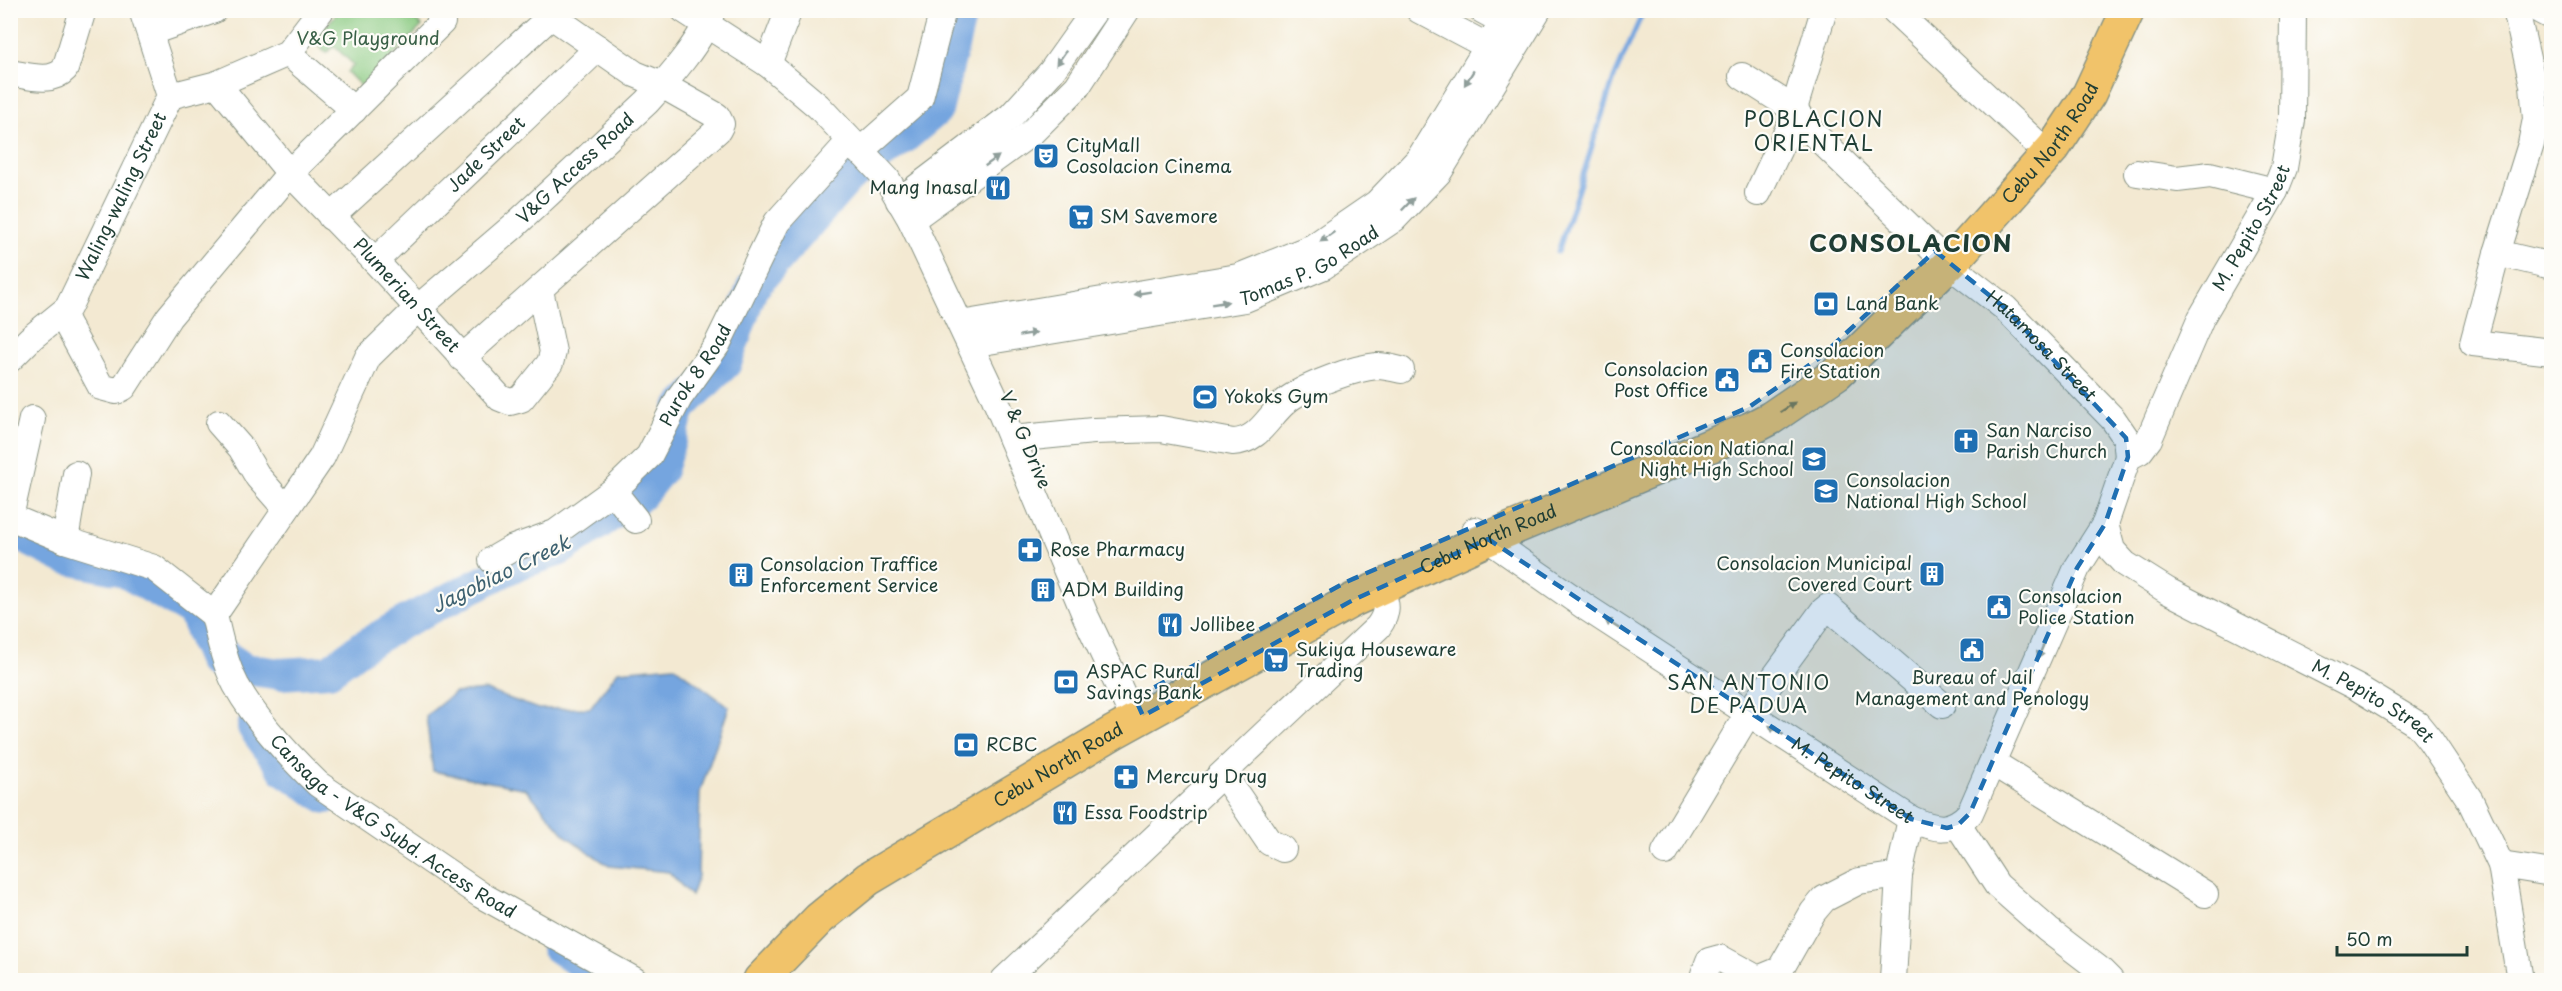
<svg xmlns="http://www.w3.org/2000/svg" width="2562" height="991" font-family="'Playpen Sans',sans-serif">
	<rect width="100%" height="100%" fill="#fdfcf7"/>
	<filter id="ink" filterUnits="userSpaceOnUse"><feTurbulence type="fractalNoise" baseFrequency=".0167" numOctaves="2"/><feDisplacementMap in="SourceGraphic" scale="12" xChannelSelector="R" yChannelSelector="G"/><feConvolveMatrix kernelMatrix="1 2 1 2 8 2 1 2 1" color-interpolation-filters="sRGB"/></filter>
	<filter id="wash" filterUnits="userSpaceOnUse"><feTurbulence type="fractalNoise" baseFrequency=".008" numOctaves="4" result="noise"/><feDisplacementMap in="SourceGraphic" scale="24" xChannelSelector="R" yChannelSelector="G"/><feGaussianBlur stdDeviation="1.35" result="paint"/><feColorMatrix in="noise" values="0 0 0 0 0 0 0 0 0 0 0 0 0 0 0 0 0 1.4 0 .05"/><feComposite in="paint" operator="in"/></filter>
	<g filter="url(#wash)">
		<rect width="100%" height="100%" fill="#f3e9d2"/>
		<polygon fill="#88c980" stroke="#54835a" stroke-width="1.5" points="339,11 404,11 422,26 362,87 347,72 354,65 334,46 326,53 313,41"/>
		<polygon fill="#74a5df" stroke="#4a718a" stroke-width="1.5" points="674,666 729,707 700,792 698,876 691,896 669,872 609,866 566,836 526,789 433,771 426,716 454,693 486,690 538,709 590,708 618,671"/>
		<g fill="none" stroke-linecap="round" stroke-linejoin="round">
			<polyline stroke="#74a5df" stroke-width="5" points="1558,252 1614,78 1644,10"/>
			<g stroke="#74a5df" stroke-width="32">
				<polyline points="10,531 64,558 121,570 193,612 214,662"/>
				<polyline points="205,642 245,669 280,674 329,671 363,646 406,621 518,564 560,550 640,496 661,470 680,408 726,363 752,288 849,178 904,138 937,110 962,10"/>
				<polyline points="253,727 285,771 326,798"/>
				<polyline points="557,947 605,980"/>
			</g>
		</g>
	</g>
	<g filter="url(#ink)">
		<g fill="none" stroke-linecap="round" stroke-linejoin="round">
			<g stroke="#899383" stroke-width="28">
				<g id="minor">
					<polyline points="684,10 768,64 818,106 887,179 911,220 993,394 1086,617 1135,721"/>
					<polyline points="1419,10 1504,55"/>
					<polyline points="1482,10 1517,29"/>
					<polyline points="1894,10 2032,139"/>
					<polyline points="2516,10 2533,85 2536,119 2531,144 2497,253 2473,343 2552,352"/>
					<polyline points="2539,10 2552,17"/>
					<polyline points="151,32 214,10"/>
					<polyline points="288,53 354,110"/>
					<polyline points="768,64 789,10"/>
					<path d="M10,73C29,76 51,84 65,69L83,10"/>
					<path id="s1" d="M1742,76L1794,109L1805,125L1819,139L1948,264L2005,308L2113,419L2126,438L2128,457"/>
					<path id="s2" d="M217,84L290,173L375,261L500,398L510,402L521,399L550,363L553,352L540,290"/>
					<polyline points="170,96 217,84 288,53 321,10"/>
					<polyline points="1794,109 1824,10"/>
					<polyline points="859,152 920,98 943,10"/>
					<polyline points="2137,173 2177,179 2210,175 2275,191"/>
					<polyline points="1758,193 1792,121 1798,114"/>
					<polyline points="899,201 1011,116 1051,72 1095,10"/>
					<polyline points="331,217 550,17 556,19 635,74 662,85 717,116 721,124 718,130 462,358"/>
					<polyline points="911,220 1031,133 1077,87 1127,10"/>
					<polyline points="2497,253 2552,266"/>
					<path id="s3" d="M375,261L598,48"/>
					<polyline points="62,315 101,387 116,391 124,387 169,317 290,173 442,22"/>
					<polyline points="961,324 1238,277 1313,247 1377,203 1419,159 1510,10"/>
					<path id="s4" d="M970,344L1245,299L1324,266L1394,219L1439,172L1538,10"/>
					<path id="s5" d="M10,359L31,338L68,308L170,96L142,10"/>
					<polyline points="32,419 10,517 65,540 154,568 214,615"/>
					<polyline points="219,423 241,448 258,477 286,509"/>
					<path d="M1012,439L1093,431L1161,429L1233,442C1261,441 1269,413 1290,398C1308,385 1354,368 1377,366C1385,366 1393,368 1401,370"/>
					<polyline points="613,491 636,520"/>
					<path id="s6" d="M2105,524L2112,550L2125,564L2168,591L2358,688L2417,724L2430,740L2470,800L2501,865L2520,980"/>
					<path id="s7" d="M1475,530L1587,608L1911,819C1936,830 1951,833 1970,813L2077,568L2105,524L2128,457L2140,451L2149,439L2201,318L2275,191L2284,168L2292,120L2293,10"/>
					<polyline points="65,540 76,474"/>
					<path id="s8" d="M492,560L511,549L555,533L613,491L649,456L679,398L717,345L777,222L850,141"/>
					<path id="s9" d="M214,615L322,457L368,357L418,308L515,225L647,102C669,78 701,42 712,11"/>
					<path id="s10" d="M214,615C219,637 225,664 236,685C256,721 288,755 318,784L481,895L634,980"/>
					<polyline points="1993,763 2205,894"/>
					<polyline points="1223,774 1269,842 1283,849"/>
					<polyline points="1958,825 1997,885 2048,930 2099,969 2110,980"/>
					<polyline points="1665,852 1749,712 1823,611 1828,607 1942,705"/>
					<polyline points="2501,865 2552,873"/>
					<polyline points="1704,974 1709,961 1720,958 1758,979 1780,970 1813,912 1824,899 1859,881 1899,875"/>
					<path d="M1004,980L1378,627C1389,612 1387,604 1380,587"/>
					<polyline points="1893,980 1899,875 1911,819"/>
				</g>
			</g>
			<g stroke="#899383" stroke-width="36">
				<g id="major">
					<path id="s11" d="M760,980L819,919L868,879L1114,732L1353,600L1485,540L1750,429L1771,418L1837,373L1956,257L2054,147L2089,94L2128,10"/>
				</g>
			</g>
			<use href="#minor" stroke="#fff" stroke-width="26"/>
			<use href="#major" stroke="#f1c36a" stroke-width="33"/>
		</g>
		<defs><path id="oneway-solid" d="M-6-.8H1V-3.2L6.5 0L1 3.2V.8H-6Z" transform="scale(1.5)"/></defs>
		<g fill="#8f9e9a">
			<use href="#oneway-solid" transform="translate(1061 58) rotate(125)"/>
			<use href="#oneway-solid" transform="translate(1469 78) rotate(122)"/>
			<use href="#oneway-solid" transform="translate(992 161) rotate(-36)"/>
			<use href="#oneway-solid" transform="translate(1408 204) rotate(-46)"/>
			<use href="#oneway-solid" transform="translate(1327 237) rotate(145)"/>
			<use href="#oneway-solid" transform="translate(1142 293) rotate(171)"/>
			<use href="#oneway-solid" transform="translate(1220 303) rotate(-9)"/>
			<use href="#oneway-solid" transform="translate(1028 334) rotate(-10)"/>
			<use href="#oneway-solid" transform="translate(1612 624) rotate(-147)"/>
			<use href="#oneway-solid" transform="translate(2041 651) rotate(113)"/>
			<use href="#oneway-solid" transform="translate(1776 730) rotate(-147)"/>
		</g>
		<use fill="#7d794c" href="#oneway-solid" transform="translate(1788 407) rotate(-34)"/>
	</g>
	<path fill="#1f6fb2" fill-opacity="0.2" stroke="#1f6fb2" stroke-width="4.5" stroke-dasharray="12 8" stroke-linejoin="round" d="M1935,251L2005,308L2126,438L2128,457L2105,524L2077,568L1970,813L1958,825L1947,828L1911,819L1488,539L1353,600L1143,716L1135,698L1346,582L1749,407L1818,359Z"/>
	<defs>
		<g id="theatre-square" transform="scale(1.35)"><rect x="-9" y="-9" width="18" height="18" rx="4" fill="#1f6fb2" stroke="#fdfcf7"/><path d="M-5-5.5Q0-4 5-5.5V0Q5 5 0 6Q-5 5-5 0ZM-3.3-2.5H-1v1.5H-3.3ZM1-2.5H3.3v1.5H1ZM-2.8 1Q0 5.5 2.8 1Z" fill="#fff"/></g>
		<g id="restaurant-square" transform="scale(1.35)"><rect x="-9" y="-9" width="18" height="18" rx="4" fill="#1f6fb2" stroke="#fdfcf7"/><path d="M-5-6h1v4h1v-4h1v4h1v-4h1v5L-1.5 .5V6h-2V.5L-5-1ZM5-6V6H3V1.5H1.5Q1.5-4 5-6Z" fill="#fff"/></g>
		<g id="supermarket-square" transform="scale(1.35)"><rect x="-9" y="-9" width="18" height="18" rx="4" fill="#1f6fb2" stroke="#fdfcf7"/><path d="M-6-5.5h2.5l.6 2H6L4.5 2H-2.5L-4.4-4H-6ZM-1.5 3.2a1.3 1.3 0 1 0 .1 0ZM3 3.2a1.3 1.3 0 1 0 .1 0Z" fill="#fff"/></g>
		<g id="bank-square" transform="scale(1.35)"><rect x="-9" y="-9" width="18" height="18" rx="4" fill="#1f6fb2" stroke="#fdfcf7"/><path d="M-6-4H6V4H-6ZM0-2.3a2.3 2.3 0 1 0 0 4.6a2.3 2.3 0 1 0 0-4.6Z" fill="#fff"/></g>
		<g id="civic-square" transform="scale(1.35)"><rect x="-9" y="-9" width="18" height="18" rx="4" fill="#1f6fb2" stroke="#fdfcf7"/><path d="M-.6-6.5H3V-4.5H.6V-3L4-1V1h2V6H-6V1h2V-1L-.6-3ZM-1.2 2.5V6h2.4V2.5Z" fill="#fff"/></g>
		<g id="stadium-square" transform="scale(1.35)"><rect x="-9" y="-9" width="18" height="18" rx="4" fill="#1f6fb2" stroke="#fdfcf7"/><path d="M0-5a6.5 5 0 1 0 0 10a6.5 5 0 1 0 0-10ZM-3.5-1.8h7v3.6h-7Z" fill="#fff"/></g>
		<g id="church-square" transform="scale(1.35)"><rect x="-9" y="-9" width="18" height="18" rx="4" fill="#1f6fb2" stroke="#fdfcf7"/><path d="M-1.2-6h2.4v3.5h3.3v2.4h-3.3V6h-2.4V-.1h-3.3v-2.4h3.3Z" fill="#fff"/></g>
		<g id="school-square" transform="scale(1.35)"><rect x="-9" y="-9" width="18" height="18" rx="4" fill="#1f6fb2" stroke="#fdfcf7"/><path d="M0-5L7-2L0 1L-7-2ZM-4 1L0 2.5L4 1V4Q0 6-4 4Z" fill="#fff"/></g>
		<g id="pharmacy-square" transform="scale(1.35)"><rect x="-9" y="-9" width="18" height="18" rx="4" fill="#1f6fb2" stroke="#fdfcf7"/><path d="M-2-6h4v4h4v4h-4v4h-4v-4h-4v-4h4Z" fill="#fff"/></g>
		<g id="building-square" transform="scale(1.35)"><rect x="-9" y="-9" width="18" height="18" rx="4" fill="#1f6fb2" stroke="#fdfcf7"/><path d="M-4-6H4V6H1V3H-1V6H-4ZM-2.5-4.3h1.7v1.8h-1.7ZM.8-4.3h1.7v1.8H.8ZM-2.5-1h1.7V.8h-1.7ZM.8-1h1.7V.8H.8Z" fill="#fff"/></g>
	</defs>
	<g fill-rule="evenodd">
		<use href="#theatre-square" x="1046" y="156"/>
		<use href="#restaurant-square" x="998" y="188"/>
		<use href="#supermarket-square" x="1081" y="217"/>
		<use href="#bank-square" x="1826" y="304"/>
		<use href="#civic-square" x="1760" y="361"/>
		<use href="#civic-square" x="1727" y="380"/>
		<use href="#stadium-square" x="1205" y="397"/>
		<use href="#church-square" x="1966" y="441"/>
		<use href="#school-square" x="1814" y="459"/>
		<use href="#school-square" x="1826" y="491"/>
		<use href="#pharmacy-square" x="1030" y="550"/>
		<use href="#building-square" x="1932" y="574"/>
		<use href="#building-square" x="741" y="575"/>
		<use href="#building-square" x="1043" y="590"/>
		<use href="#civic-square" x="1999" y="607"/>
		<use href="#restaurant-square" x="1170" y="625"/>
		<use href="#civic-square" x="1972" y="650"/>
		<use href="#supermarket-square" x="1276" y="660"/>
		<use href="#bank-square" x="1066" y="682"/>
		<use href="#bank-square" x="966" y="745"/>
		<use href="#pharmacy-square" x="1126" y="777"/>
		<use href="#restaurant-square" x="1065" y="813"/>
	</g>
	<g text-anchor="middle" stroke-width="4.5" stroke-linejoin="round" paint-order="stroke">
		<g font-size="18" fill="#396047" stroke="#fdfcf7">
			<text x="368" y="45">V&amp;G Playground</text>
		</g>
		<g font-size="18" fill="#1f3d34" stroke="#fdfcf7">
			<text dy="6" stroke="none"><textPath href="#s11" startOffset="1558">Cebu North Road</textPath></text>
			<text dy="6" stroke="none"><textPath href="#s3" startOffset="154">Jade Street</textPath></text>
			<text dy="6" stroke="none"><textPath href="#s9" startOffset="582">V&amp;G Access Road</textPath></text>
			<text dy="6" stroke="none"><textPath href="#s5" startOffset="201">Waling-waling Street</textPath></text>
			<text dy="6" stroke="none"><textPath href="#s7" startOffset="1242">M. Pepito Street</textPath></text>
			<text dy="6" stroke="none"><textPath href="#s4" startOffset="351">Tomas P. Go Road</textPath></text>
			<text dy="6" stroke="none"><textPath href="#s2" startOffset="284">Plumerian Street</textPath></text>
			<text dy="6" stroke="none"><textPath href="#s1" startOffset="405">Hatamosa Street</textPath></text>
			<text dy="6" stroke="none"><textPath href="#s8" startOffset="284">Purok 8 Road</textPath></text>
			<text transform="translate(1025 440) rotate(67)" y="6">V &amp; G Drive</text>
			<text dy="6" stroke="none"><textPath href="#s11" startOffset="856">Cebu North Road</textPath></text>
			<text dy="6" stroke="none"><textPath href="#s6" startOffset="330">M. Pepito Street</textPath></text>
			<text dy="6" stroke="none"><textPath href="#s11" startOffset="370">Cebu North Road</textPath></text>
			<text dy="6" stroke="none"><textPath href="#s7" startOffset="453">M. Pepito Street</textPath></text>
			<text dy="6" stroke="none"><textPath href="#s10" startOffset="288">Cansaga - V&amp;G Subd. Access Road</textPath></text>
		</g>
		<g font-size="18" fill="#1f3d34" stroke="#fdfcf7" text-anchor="start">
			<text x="1066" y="152">CityMall<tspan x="1066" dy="21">Cosolacion Cinema</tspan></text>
			<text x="978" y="194" text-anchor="end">Mang Inasal</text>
			<text x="1100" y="223">SM Savemore</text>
			<text x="1846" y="310">Land Bank</text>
			<text x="1780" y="357">Consolacion<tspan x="1780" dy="21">Fire Station</tspan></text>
			<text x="1708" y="376" text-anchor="end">Consolacion<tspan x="1708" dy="21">Post Office</tspan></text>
			<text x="1224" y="403">Yokoks Gym</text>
			<text x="1986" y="437">San Narciso<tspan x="1986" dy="21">Parish Church</tspan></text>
			<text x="1794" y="455" text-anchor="end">Consolacion National<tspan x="1794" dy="21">Night High School</tspan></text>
			<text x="1846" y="487">Consolacion<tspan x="1846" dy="21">National High School</tspan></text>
			<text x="1050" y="556">Rose Pharmacy</text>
			<text x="1912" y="570" text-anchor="end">Consolacion Municipal<tspan x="1912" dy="21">Covered Court</tspan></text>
			<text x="760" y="571">Consolacion Traffice<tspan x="760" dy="21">Enforcement Service</tspan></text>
			<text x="1062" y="596">ADM Building</text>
			<text x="2018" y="603">Consolacion<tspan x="2018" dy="21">Police Station</tspan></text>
			<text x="1190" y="631">Jollibee</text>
			<text x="1296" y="656">Sukiya Houseware<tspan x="1296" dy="21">Trading</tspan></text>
			<text x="1086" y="678">ASPAC Rural<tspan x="1086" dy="21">Savings Bank</tspan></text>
			<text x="1972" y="684" text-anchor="middle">Bureau of Jail<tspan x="1972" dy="21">Management and Penology</tspan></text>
			<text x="986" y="751">RCBC</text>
			<text x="1146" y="783">Mercury Drug</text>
			<text x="1084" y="819">Essa Foodstrip</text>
		</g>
		<g font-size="20" font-style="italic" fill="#3d6170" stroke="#fdfcf7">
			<text transform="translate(501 574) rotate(-26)" y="7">Jagobiao Creek</text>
		</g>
		<g font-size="20" letter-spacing="1.5" fill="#1f3d34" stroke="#fdfcf7">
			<text x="1749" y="690">SAN ANTONIO<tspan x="1749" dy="23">DE PADUA</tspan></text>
		</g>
		<g font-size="21" letter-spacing="1.5" fill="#1f3d34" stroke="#fdfcf7">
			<text x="1814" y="127">POBLACION<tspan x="1814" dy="24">ORIENTAL</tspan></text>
		</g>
		<g font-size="24" font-weight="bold" letter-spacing="1.5" fill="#1f3d34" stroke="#fdfcf7">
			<text x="1911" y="252">CONSOLACION</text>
		</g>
	</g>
	<rect width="2562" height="991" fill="none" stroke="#fdfcf7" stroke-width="36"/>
	<path d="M2337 946v9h130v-9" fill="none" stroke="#1f3d34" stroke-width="3"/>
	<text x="2346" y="946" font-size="18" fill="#1f3d34" stroke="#fdfcf7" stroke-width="4.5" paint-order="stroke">50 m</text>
</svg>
